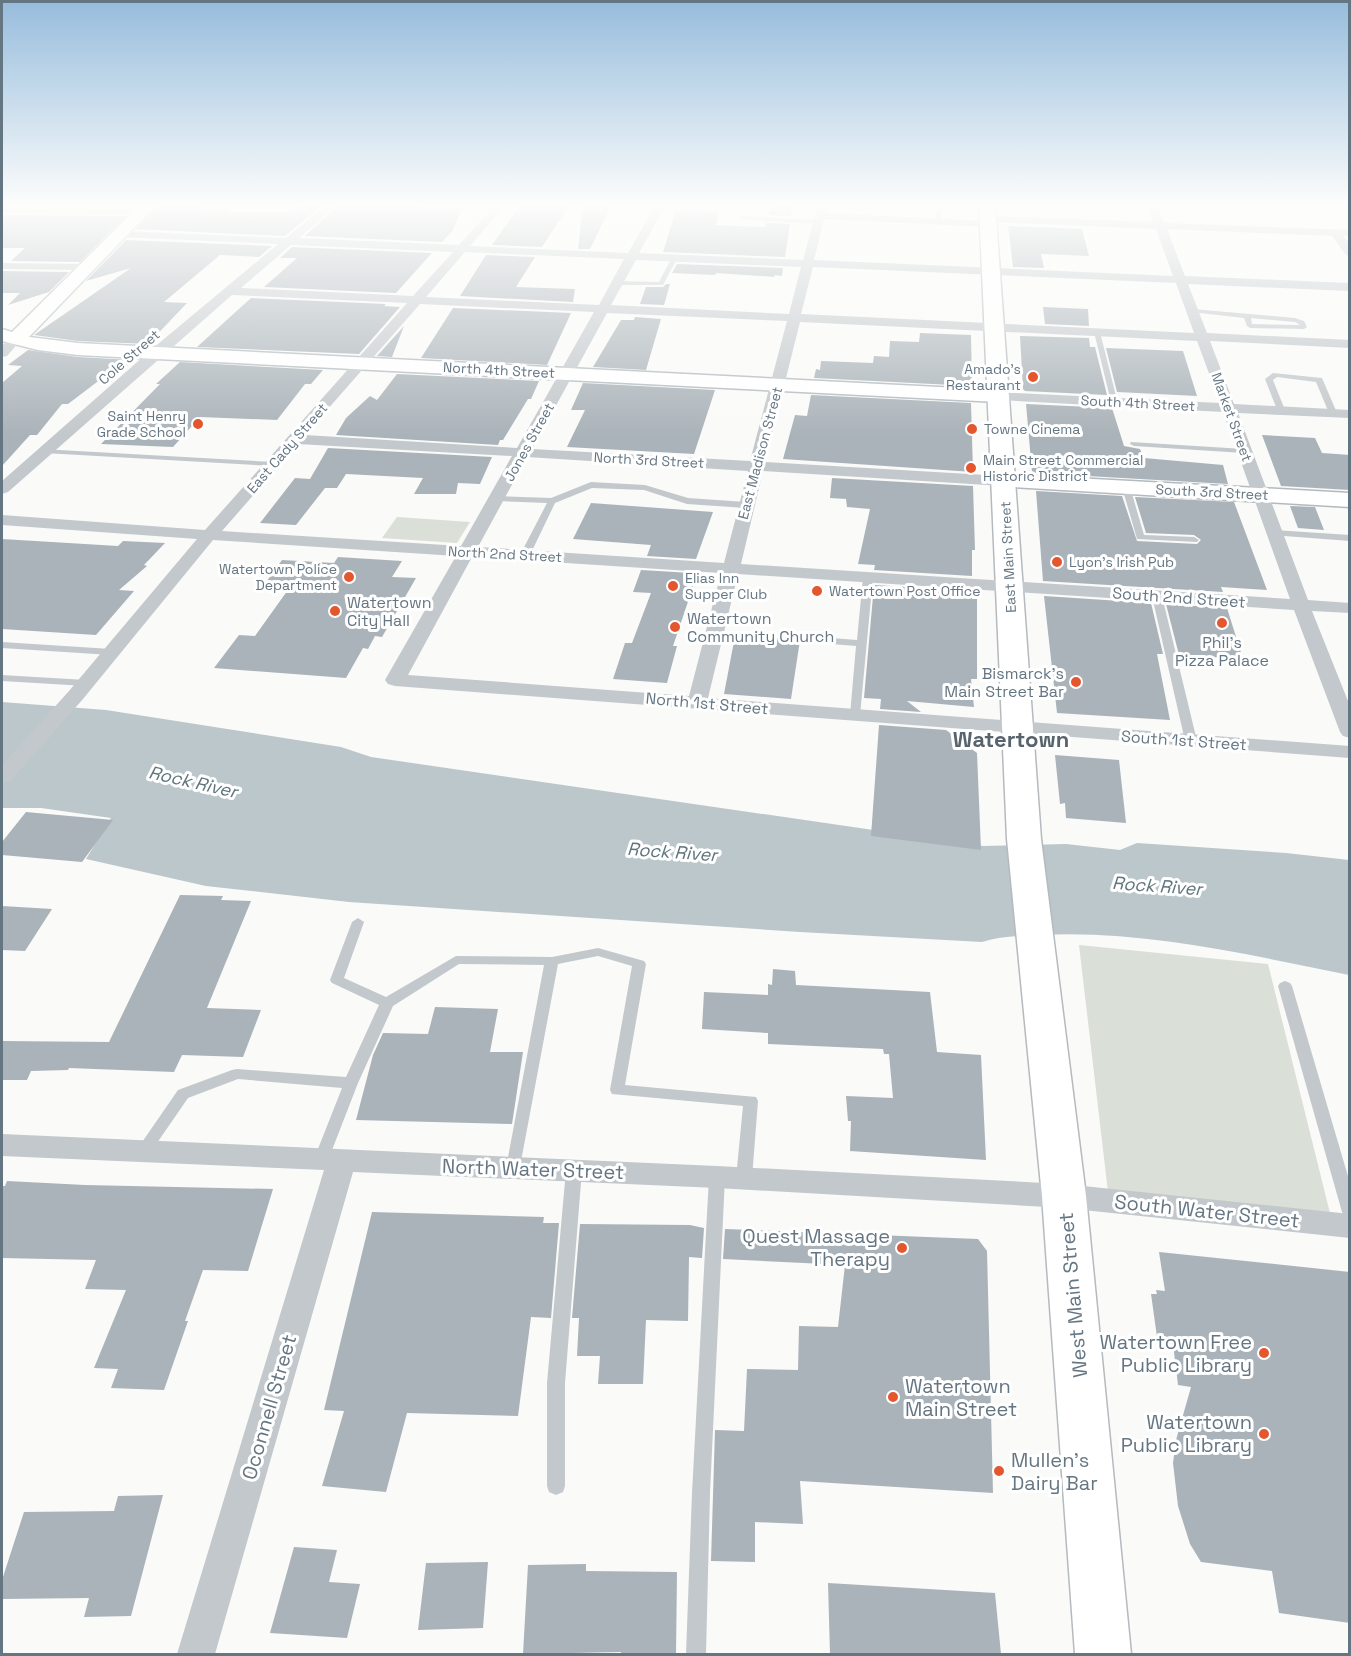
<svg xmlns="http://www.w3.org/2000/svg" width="1351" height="1656" font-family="'Space Grotesk',sans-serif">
	<rect width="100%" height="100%" fill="#fafaf8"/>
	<g fill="#dadfd7">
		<polygon points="397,517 470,522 457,543 382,538"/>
		<polygon points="1079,945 1268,964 1330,1213 1108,1192"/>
	</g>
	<path fill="#bbc7cb" d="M2,702L106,710L341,747L371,757L983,846L1066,844L1120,850L1137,843L1286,853L1349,860V975C1249,955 1145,930 1041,935C1021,936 1002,936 982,942L800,932L349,902L206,886L86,859L111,818L41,808H2Z"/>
	<g fill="#aab3b9">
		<polygon points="2,204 137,204 136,206"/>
		<polygon points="159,204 193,204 201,205 198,209 229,209 227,212 290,212 296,209 298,204 324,204 285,236 136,229"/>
		<polygon points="340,204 382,204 381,206 462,208 453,230 442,242 305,236"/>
		<polygon points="521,204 570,204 542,247 492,245"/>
		<polygon points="583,204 612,204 590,249 578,249"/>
		<polygon points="772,204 793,204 791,216 768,215"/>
		<polygon points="676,210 719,211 716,225 765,227 766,223 790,224 785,257 663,252"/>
		<polygon points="2,215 126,216 80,262 11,261 25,248 2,248"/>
		<polygon points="1008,226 1082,229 1089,256 1041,254 1044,268 1013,267"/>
		<polygon points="126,240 272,246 259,257 220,255 164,302 187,303 148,344 78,341 34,335 131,268 86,281"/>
		<polygon points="292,247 432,253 396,293 264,287 297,258 280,258"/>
		<polygon points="486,255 535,257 516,287 575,289 573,302 460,296"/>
		<polygon points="677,264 783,268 782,276 774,275 775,277 716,273 715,275 672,273"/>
		<polygon points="2,271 69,272 49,292 8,305 20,293 2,293"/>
		<polygon points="666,284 670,284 664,305 640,304 646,287 663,287"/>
		<polygon points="251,298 386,304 384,306 400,307 359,354 197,347"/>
		<polygon points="1043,307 1088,309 1089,326 1045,324"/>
		<polygon points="453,308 571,313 547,365 421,358"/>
		<polygon points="635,317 661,319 646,370 593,367 621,320 634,320"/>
		<polygon points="404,326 392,357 377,356"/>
		<polygon points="920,333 971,335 972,386 814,378 816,369 820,370 821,361 873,363 874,356 889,357 890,341 919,342"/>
		<polygon points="1020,336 1089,338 1090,347 1095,347 1107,395 1025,391 1023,389"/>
		<polygon points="1106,348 1183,351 1197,396 1117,392"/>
		<polygon points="28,350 78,357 133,360 111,382 97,382 68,404 62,404 37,435 30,435 2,466 2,383 22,366 8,365"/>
		<polygon points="180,362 323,370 311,384 305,384 277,420 200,417 173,447 101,444 160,384 156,384"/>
		<polygon points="397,374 539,381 531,399 528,399 503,440 500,440 498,445 336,435 346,418 370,396 377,400"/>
		<polygon points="583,383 715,390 694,454 567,447 585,410 571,410"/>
		<polygon points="811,395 971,403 973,472 783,459 795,415 807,416"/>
		<polygon points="1026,404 1112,408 1124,446 1140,449 1144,458 1223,465 1228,484 1034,473 1032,472"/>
		<polygon points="1262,435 1315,438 1322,453 1350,455 1350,490 1281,486"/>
		<polygon points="328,448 492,457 480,484 458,483 456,494 414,494 423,478 346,474 337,488 325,488 296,525 260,523 295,478 310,479"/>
		<polygon points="832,478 973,486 975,550 972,550 972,576 874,570 875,565 858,564 870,509 847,507 846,499 830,498"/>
		<polygon points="1036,491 1122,496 1137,541 1197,544 1201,540 1194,535 1146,533 1135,497 1234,502 1267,590 1221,587 1223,592 1043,581"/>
		<polygon points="591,503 713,512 696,559 647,556 651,545 573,539"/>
		<polygon points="1290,506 1315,507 1324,530 1298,528"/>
		<polygon points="2,539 118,546 123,541 165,543 144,565 147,566 119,590 134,591 96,635 2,629"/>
		<polygon points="338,557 402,561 392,577 416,578 382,637 375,636 368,649 363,648 346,678 214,668 239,635 255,636 290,587 264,585 282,560 334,563"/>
		<polygon points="641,570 691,573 688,581 695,581 673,646 677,646 667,683 613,679 625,643 632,643 651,593 633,592"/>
		<polygon points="874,585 972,591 972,599 977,599 977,679 971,679 974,707 907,701 921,712 880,709 881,699 864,698"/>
		<polygon points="1044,596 1151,603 1163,654 1157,654 1170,720 1057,713"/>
		<polygon points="1166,604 1227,608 1243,659 1179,655"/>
		<polygon points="735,636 800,640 791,699 724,694"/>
		<polygon points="879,725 946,730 977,753 981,850 871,836"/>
		<polygon points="1055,755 1119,760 1126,823 1066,818 1065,803 1060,804"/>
		<polygon points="26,812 113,820 82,862 2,855 2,842"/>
		<polygon points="180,895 223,896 221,900 251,901 207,1008 261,1010 243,1057 182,1055 174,1072 69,1068 68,1070 31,1071 27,1080 2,1080 2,1041 109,1042"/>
		<polygon points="2,906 52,909 25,951 2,950"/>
		<polygon points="773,969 795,971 796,985 930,992 937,1052 981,1055 986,1160 850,1151 851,1121 848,1121 846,1096 893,1098 889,1054 884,1054 883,1049 768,1044 768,1033 702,1029 704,992 768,995 768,984 772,985"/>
		<polygon points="435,1007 498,1009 490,1052 523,1052 512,1124 356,1120 373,1055 383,1033 428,1034"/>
		<polygon points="7,1181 85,1185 273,1189 248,1271 203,1270 185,1321 188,1321 164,1390 111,1388 118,1369 94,1368 126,1290 85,1289 96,1260 2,1258 2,1186 5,1186"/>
		<polygon points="372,1212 544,1217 543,1223 559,1223 551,1318 531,1317 518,1416 407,1413 386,1492 322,1486 344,1411 324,1410"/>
		<polygon points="580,1224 690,1225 704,1228 702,1258 689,1257 688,1321 646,1320 643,1384 598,1384 600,1356 577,1356 579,1318 572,1318"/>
		<polygon points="725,1229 978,1239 987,1251 993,1493 800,1481 803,1524 755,1522 755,1562 711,1561 715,1430 744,1431 747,1369 798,1370 799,1326 838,1327 845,1265 723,1259"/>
		<polygon points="1159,1252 1350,1272 1350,1623 1279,1613 1272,1571 1201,1562 1190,1544 1178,1506 1173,1463 1176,1440 1191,1387 1178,1385 1173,1344 1165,1343 1164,1338 1157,1337 1151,1294 1157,1294 1156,1290 1165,1291"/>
		<polygon points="163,1495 131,1616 84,1617 89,1598 2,1599 2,1580 24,1512 114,1511 118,1496"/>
		<polygon points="294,1547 337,1550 329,1582 360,1584 347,1638 270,1633"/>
		<polygon points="488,1562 483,1628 418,1630 426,1563"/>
		<polygon points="586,1564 586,1571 677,1572 676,1654 621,1654 621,1652 523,1654 528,1565"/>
		<polygon points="828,1583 995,1593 1001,1654 830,1654"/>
	</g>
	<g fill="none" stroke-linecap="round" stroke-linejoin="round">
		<g stroke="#b3babf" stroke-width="3">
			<g id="secondary">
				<polygon points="141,204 157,204 29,337 78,343 998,390 1005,392 1008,396 1005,400 998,402 78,355 38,350 2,341 2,329 12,332"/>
				<polygon points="1003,474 1350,493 1350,507 995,486 991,481 995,476"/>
			</g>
		</g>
		<g stroke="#b5babe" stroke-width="3">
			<polygon id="primary" points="979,204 995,204 1041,839 1086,1196 1131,1654 1075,1654 1042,1196 1007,839"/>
		</g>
		<g fill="#c3c8cc" fill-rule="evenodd">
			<polygon points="937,204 943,204 941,222 938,224 935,222"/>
			<polygon points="741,216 819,220 822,222 819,224 739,219"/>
			<polygon points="675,255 678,257 663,285 617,285 614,283 617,281 659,282 672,257"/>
			<path d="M1193,309L1295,318L1304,321L1307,327L1304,329L1250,328L1247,326L1244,318L1191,312V310ZM1251,318L1295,322L1300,325L1252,324Z"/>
			<polygon points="1097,330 1100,332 1118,404 1111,402 1094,332"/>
			<polygon points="1273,373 1322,378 1337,413 1333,415 1329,413 1316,382 1277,377 1273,380 1285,410 1278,412 1265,379"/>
			<polygon points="1131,442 1244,449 1248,451 1244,453 1134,446 1130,444"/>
			<polygon points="41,449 273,462 277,464 273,466 44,453 41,453"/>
			<polygon points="591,482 645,485 688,498 746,502 750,505 746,508 687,504 644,490 592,488 555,503 530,555 525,558 522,557 520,555 547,503 498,501 495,500 495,496 551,498"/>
			<polygon points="1123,485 1130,487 1144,535 1194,537 1199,540 1197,542 1137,539 1122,487"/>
			<polygon points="1274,530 1350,535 1350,541 1271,535 1270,533"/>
			<polygon points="868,574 873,577 860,715 855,718 850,715 856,646 807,642 802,639 807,636 857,640 863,577"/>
			<polygon points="1157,593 1162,596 1197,741 1191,744 1185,741 1152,596"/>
			<polygon points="2,642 111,649 116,652 111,655 2,648"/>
			<polygon points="2,675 86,680 91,683 86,686 2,681"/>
			<polygon points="358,918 364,922 344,978 386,997 456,956 552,957 598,948 644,961 646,964 625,1085 756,1097 758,1101 752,1178 750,1182 744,1184 738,1182 736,1178 743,1106 612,1094 610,1090 632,966 598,956 558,964 519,1172 514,1174 509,1172 506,1168 544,965 459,964 393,1006 358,1083 327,1163 322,1165 317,1163 314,1159 342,1088 238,1079 188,1098 148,1156 143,1158 138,1156 135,1152 138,1148 178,1090 232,1070 237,1069 346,1077 379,1005 332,983 330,980 352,922"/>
			<polygon points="1285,981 1290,983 1292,986 1350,1183 1350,1218 1344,1216 1342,1212 1278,986 1280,983"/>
			<polygon points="574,1164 579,1166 582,1170 565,1383 565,1486 563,1492 556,1495 549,1492 547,1486 547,1383 566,1170 569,1166"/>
			<polygon points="717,1171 723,1173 725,1177 710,1493 706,1654 686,1654 692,1493 709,1177 711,1173"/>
		</g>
		<g fill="#c3c8cc" fill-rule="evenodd">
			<path d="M327,204H338L299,238L459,245L496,204H506L470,246L628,253L656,204H666L639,253L803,260L818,204H828L826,213L984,221V217L988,216L1153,222L1147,204H1157L1164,223L1350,230V236H1343L1350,244V256L1346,255L1332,236L1167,229L1185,276L1350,283V291L1188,284L1207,333L1350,340V348L1210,341L1234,404L1350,410V418L1238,413L1308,600L1350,603V613L1312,611L1350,706V738L1343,736L1340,732L1294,610L738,574L708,698L1350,746V758L395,686L388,684L385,680L456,556L213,540L83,699L10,782L2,783V765L69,691L197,539L2,525V515L205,530L407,303L232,295L8,492L2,494V481L152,349L278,244L119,237L114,234L119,231L286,238ZM824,219L989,227L993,226V222L1156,229L1173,276L814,260ZM291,245L453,252L413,296L241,288ZM465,252L624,259L599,305L426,297ZM636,260L801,267L789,314L611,305ZM813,267L1176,283L1194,333L801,314ZM420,304L594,312L517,448L305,435ZM607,313L787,321L750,461L532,449ZM800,322L1197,341L1220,403L998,392L991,396L998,400L1223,412L1290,599L741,564L763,471L1003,486L1011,481L1003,476L765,462ZM298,444L512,456L461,546L222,531ZM527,457L748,471L724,563L478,547ZM472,557L721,573L689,696L408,675Z"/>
			<polygon points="2,207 142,208 147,211 142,214 2,213"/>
			<polygon points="2,263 85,264 91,267 85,270 2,269"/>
			<polygon points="15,336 21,340 7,356 2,357 2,346 10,337"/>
			<polygon points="2,1134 717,1166 1064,1184 1350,1214 1350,1238 1064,1208 717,1188 353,1172 215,1654 177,1654 324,1170 2,1156"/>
		</g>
		<use href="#secondary" fill="#fff" fill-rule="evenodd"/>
		<use href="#primary" fill="#fff" fill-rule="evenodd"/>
	</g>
	<linearGradient id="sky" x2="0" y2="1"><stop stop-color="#96bcdc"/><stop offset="0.47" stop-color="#fdfdfc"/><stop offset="1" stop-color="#fdfdfc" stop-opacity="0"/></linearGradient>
	<rect width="1351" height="436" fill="url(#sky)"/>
	<g fill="#e4572e" stroke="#fff" stroke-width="2">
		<circle cx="1033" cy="377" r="6"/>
		<circle cx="198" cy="424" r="6"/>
		<circle cx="972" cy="429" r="6"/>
		<circle cx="971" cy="468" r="6"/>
		<circle cx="1057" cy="562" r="6"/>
		<circle cx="349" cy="577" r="6"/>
		<circle cx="673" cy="586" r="6"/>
		<circle cx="817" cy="591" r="6"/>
		<circle cx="335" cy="611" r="6"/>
		<circle cx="1222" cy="623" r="6"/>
		<circle cx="675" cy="627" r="6"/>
		<circle cx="1076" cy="682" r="6"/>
		<circle cx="902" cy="1248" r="6"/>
		<circle cx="1264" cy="1353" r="6"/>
		<circle cx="893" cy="1397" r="6"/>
		<circle cx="1264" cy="1434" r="6"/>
		<circle cx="999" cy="1471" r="6"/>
	</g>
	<g text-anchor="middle" stroke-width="6" stroke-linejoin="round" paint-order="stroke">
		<g font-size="14" fill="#657683" stroke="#fff">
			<text transform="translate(129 357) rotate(-41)" y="5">Cole Street</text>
			<text transform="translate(499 370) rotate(3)" y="5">North 4th Street</text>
			<text transform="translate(1138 403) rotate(3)" y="5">South 4th Street</text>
			<text transform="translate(1232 417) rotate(70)" y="5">Market Street</text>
			<text transform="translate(529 442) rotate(-61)" y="5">Jones Street</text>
			<text transform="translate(287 448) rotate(-49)" y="5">East Cady Street</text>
			<text transform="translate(760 453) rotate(-75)" y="5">East Madison Street</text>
			<text transform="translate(649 460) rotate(3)" y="5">North 3rd Street</text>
			<text transform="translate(1212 492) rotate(3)" y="5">South 3rd Street</text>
			<text transform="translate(505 554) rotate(3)" y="5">North 2nd Street</text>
			<text transform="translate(1008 557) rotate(-93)" y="5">East Main Street</text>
		</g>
		<g font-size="14" fill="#657683" stroke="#fff" text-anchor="start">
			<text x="1021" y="374" text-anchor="end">Amado's<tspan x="1021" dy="16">Restaurant</tspan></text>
			<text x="186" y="421" text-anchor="end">Saint Henry<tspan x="186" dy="16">Grade School</tspan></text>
			<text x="984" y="434">Towne Cinema</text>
			<text x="983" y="465">Main Street Commercial<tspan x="983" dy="16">Historic District</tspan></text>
			<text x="1069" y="567">Lyon's Irish Pub</text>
			<text x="337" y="574" text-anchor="end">Watertown Police<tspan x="337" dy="16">Department</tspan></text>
			<text x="685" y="583">Elias Inn<tspan x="685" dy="16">Supper Club</tspan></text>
			<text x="829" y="596">Watertown Post Office</text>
		</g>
		<g font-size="16" fill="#657683" stroke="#fff">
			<text transform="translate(1179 597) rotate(4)" y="6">South 2nd Street</text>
			<text transform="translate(707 703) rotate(5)" y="6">North 1st Street</text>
			<text transform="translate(1184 740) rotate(4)" y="6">South 1st Street</text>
		</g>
		<g font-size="16" fill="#657683" stroke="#fff" text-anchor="start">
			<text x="347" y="608">Watertown<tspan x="347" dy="18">City Hall</tspan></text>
			<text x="687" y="624">Watertown<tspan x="687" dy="18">Community Church</tspan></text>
			<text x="1222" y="648" text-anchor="middle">Phil's<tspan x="1222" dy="18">Pizza Palace</tspan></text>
			<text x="1064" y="679" text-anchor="end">Bismarck's<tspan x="1064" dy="18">Main Street Bar</tspan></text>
		</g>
		<g font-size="18" font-style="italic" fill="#60757c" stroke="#fff">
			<text transform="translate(193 782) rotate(13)" y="6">Rock River</text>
			<text transform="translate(672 852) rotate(4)" y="6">Rock River</text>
			<text transform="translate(1157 886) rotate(4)" y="6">Rock River</text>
		</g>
		<g font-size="20" fill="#657683" stroke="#fff">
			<text transform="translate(533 1169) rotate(2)" y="7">North Water Street</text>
			<text transform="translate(1207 1211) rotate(6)" y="7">South Water Street</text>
			<text transform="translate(1073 1295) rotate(-95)" y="7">West Main Street</text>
			<text transform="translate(269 1407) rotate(-74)" y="7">Oconnell Street</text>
		</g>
		<g font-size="20" fill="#657683" stroke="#fff" text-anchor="end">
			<text x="890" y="1243">Quest Massage<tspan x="890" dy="23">Therapy</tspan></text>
			<text x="1252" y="1349">Watertown Free<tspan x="1252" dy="23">Public Library</tspan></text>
			<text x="905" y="1393" text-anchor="start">Watertown<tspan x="905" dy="23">Main Street</tspan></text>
			<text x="1252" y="1429">Watertown<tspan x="1252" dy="23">Public Library</tspan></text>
			<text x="1011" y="1467" text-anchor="start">Mullen's<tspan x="1011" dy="23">Dairy Bar</tspan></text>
		</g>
		<g font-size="22" font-weight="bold" fill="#57646e" stroke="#fff">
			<text x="1011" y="747">Watertown</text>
		</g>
	</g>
	<rect width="1351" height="1656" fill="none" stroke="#657683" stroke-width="6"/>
</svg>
